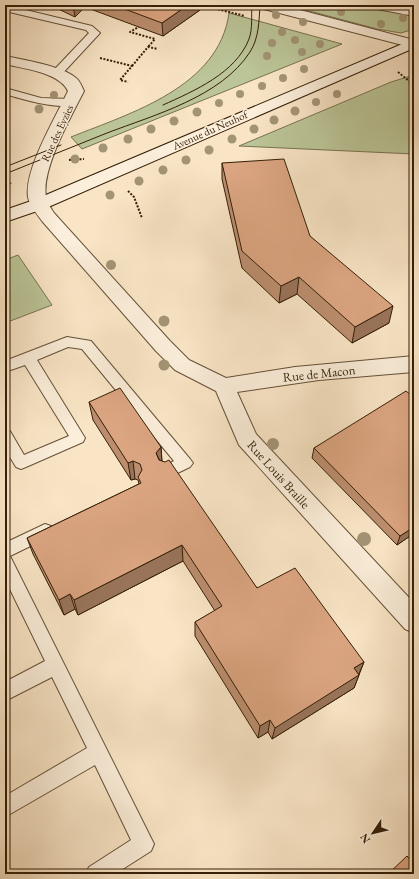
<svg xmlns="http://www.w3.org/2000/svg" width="419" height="879" font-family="'EB Garamond',serif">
	<rect width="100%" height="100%" fill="#f9e5c6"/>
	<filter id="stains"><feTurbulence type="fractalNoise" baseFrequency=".005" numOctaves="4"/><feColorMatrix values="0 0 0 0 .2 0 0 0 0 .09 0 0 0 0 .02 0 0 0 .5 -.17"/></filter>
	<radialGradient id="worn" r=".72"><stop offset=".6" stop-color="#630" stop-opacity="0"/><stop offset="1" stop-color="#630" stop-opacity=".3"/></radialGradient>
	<g fill="#bbc597" stroke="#78724f">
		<path d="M287,5C314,5 395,2 414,18V29L401,33L377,29Z"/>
		<path d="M229,13L342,44L82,149L71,137C131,113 219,87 229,13Z"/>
		<polygon points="414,75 414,154 239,146 391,82"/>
		<polygon points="18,255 52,305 5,323 5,260"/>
	</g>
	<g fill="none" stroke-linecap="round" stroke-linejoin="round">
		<g stroke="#655037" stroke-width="2">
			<g id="lane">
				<polygon points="5,5 92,26 100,33 61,75 53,75 52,73 53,71 89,33 86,30 5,11"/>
				<path d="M5,88L41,98L71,99L76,102C67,113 18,98 5,94Z"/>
				<polygon points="67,337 91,341 190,459 193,463 190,467 167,478 162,477 159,472 162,467 174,461 82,349 68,347 37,360 85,438 83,442 26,467 21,469 16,467 5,449 5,429 10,431 24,455 69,436 25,365 5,372 5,361"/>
				<polygon points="45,524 51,526 53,531 51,536 10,556 154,844 151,851 115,874 86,874 89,867 131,840 95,765 5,817 5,796 87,748 52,677 5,701 5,682 45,661 5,579 5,543"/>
			</g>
		</g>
		<g stroke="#655037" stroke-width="2">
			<g id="street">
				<polygon points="258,5 281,5 414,40 414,48 260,8"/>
				<polygon points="370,5 399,5 414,8 414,16 372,8"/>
				<path d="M5,56C24,60 62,66 76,78C80,81 82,87 84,91C71,117 41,169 46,197C47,203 51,208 54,213L170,341L189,360L226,378L295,367L414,356V372L319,380L237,392L256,434L414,603V633L405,629L239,445L216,391L175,370L156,351L42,221C37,214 29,205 28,197C24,169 56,117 68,91C59,72 24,69 5,64Z"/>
			</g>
		</g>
		<g stroke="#341f07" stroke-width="2">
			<polygon id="secondary" points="414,39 414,48 46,208 5,222 5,210 34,200"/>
		</g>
		<g stroke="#341f07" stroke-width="2" stroke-dasharray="2 1.5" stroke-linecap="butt">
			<polyline points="201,5 245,16"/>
			<polyline points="140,26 130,32 155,39 148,47"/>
			<polyline points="100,58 132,66 120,80 128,82"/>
			<polyline points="132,66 148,47 158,49"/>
			<polyline points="398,72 414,85"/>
			<polyline points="69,160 84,159"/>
			<polyline points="5,188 11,183"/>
			<polyline points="128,191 134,197 142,218"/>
		</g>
		<use href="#lane" fill="#fbeeda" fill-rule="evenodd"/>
		<use href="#street" fill="#fbeeda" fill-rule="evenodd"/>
		<use href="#secondary" fill="#fbeeda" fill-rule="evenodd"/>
		<g stroke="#341f07" stroke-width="1">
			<path d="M163,105C194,91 236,73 249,39C253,28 251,16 252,5"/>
			<polyline points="5,167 61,145"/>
			<path d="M5,174C39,160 73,147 107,133C154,115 221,97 250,52C259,38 259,21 260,5"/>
		</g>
	</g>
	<g fill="#a39475">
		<circle cx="341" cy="12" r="4"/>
		<circle cx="276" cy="15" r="4"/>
		<circle cx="403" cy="18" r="4"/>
		<circle cx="303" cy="22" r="4"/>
		<circle cx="381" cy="24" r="4"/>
		<circle cx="282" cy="32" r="4"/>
		<circle cx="295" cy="40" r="4"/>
		<circle cx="272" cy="43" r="4"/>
		<circle cx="320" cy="44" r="4"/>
		<circle cx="302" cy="52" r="4"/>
		<circle cx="267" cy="56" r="4"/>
		<circle cx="304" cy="69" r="4"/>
		<circle cx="283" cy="78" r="4"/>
		<circle cx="262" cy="86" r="4"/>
		<circle cx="240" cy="94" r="4"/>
		<circle cx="337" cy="94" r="4"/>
		<circle cx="54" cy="95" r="4"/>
		<circle cx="316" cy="102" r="4"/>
		<circle cx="219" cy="103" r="4"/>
		<circle cx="39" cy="109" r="4.5"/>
		<circle cx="295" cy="111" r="4.5"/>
		<circle cx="197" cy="112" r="4.5"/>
		<circle cx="274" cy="120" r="4.5"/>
		<circle cx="174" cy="121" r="4.5"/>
		<circle cx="151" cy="129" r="4.5"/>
		<circle cx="254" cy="129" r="4.5"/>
		<circle cx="128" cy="139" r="4.5"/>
		<circle cx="232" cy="139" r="4.5"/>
		<circle cx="103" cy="148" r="4.5"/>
		<circle cx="209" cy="150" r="4.5"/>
		<circle cx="75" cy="159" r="4.5"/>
		<circle cx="186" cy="160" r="4.5"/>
		<circle cx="163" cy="170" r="4.5"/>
		<circle cx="139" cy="181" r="4.5"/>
		<circle cx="110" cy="195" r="4.5"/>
		<circle cx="111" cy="265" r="5"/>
		<circle cx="164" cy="321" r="5.5"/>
		<circle cx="164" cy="365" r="5.5"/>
		<circle cx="273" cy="444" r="6"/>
		<circle cx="364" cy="539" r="7"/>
	</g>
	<g fill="#bc8e6f" stroke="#341f07">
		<polygon points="50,5 199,5 200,10 163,36 85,7 75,17"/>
		<polygon points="222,163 310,236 389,323 352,343 297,294 279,303 242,268 222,179"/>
		<polygon points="414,396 414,534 413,534 397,545 312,458 314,448"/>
		<polygon points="89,402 161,447 162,461 257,588 364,662 354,688 272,739 268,732 258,738 195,636 195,622 215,611 183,561 78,615 75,609 64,615 33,554 27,538 139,484 138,480 135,479 131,480 93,420"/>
	</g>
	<g fill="#99745a" stroke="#341f07">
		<polygon points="73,5 84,5 85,7 75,17"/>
		<polygon points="188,5 199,5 200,10 163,36 162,23"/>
		<polygon points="299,277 297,294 279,303 281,286"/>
		<polygon points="393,306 389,323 352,343 355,327"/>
		<polygon points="161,447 162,465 156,453"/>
		<polygon points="133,461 135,479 131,480 128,463"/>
		<polygon points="414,527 414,532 413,534 397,545 400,536"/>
		<polygon points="182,545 183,561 78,615 74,600"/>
		<polygon points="70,594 75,609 64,615 59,600"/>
		<polygon points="364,662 358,676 359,675 354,688 272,739 275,728 354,668"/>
		<polygon points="270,720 268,732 258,738 260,726"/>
	</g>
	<g fill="#dba581" stroke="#341f07">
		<polygon points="114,5 188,5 162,23"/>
		<polygon points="284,159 310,236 393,306 355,327 299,277 281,286 242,251 222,163"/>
		<polygon points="120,388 161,447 156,453 159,460 165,462 169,460 257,588 295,568 364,662 354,668 359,675 275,728 270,720 260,726 195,622 222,606 182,545 74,600 70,594 59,600 27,538 141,483 138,477 142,470 140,464 133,461 128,463 89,402"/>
		<polygon points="406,391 413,397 414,396 414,527 400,536 314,448"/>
		<polygon points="407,856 414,864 414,874 388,874"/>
	</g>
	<g text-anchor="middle" stroke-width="3" stroke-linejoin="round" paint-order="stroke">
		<g font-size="11" fill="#341f07" stroke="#fbeeda">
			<text transform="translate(210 130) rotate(-24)" y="4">Avenue du Neuhof</text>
			<text transform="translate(57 133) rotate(-65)" y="4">Rue des Eyzies</text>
		</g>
		<g font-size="13" fill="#341f07" stroke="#fbeeda">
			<text transform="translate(319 373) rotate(-6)" y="5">Rue de Macon</text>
			<text transform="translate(279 474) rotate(48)" y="5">Rue Louis Braille</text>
		</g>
	</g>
	<rect width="419" height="879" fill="none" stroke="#f9e5c6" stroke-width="20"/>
	<rect x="6" y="6" width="407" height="867" fill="none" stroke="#341f07" stroke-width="2"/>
	<rect x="10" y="10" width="399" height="859" fill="none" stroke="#341f07"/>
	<g transform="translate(373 833) rotate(235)" stroke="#fbeeda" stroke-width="3" paint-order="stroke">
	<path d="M0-3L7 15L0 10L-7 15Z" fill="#341f07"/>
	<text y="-6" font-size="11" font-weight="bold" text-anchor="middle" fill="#341f07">N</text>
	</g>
	<rect width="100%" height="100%" filter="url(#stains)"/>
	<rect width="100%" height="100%" fill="url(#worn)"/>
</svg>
